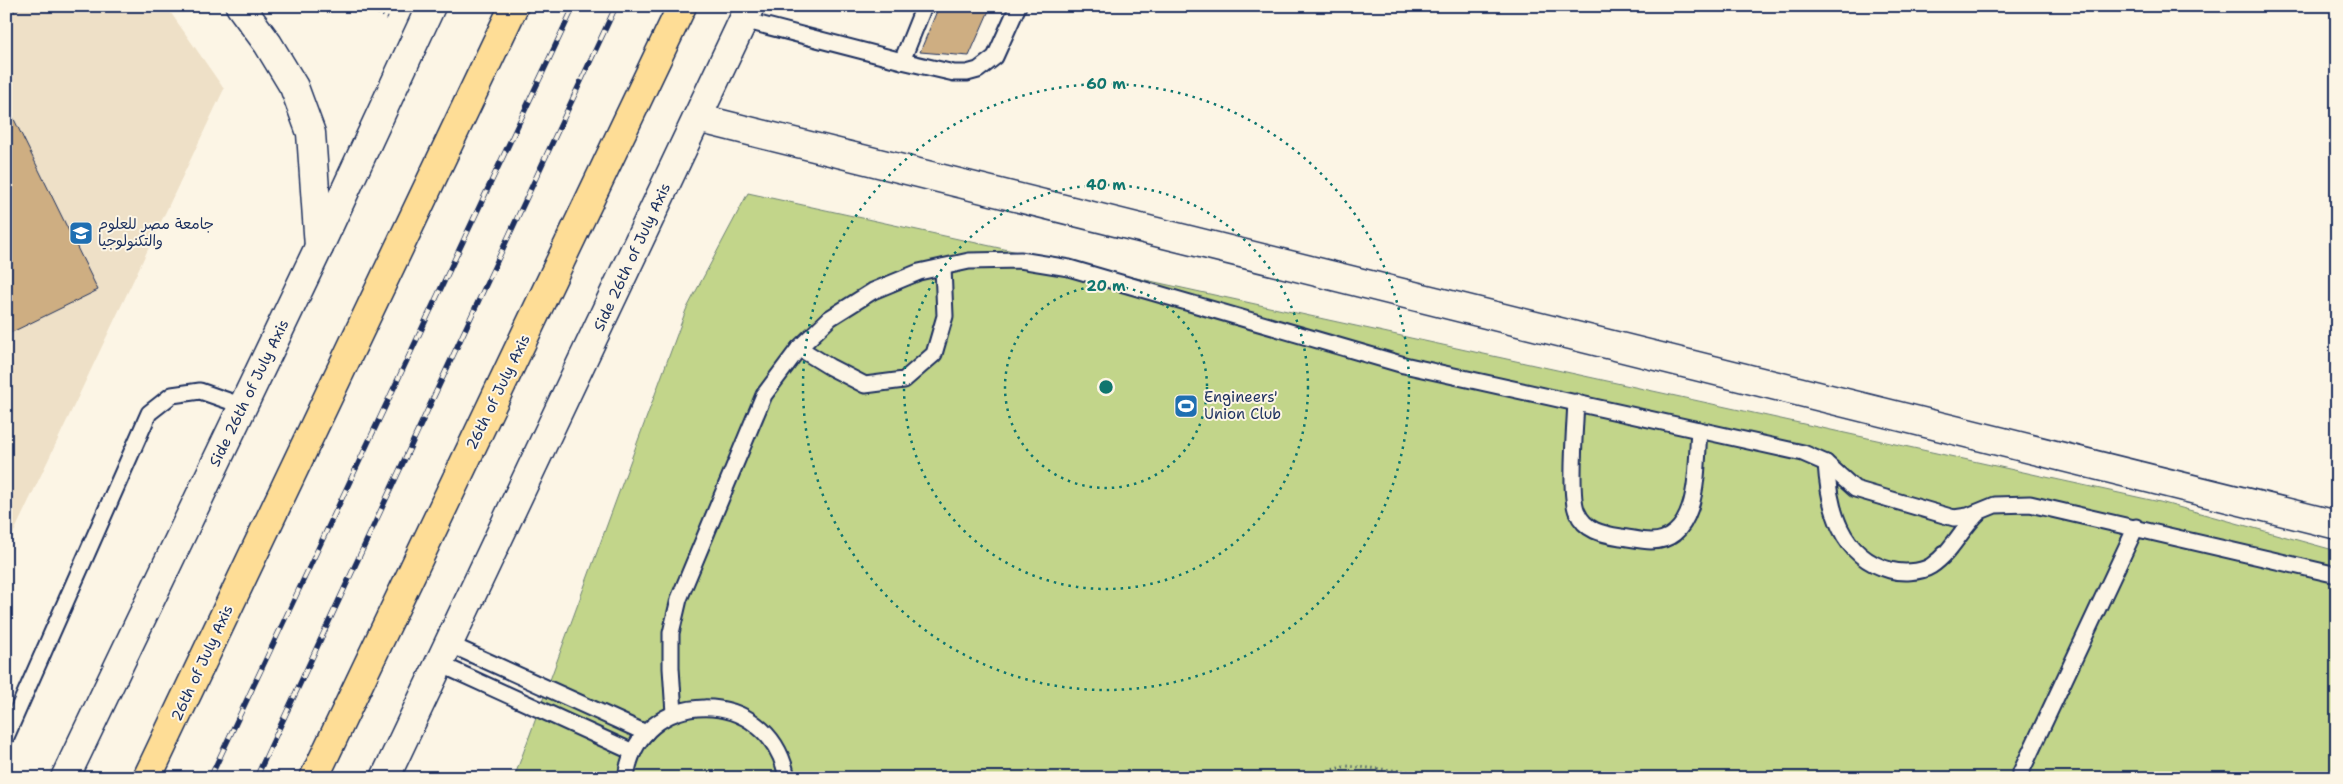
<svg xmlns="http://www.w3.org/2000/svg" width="2343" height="784" font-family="'Shantell Sans','Playpen Sans Arabic',sans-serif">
	<rect width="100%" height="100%" fill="#fcf5e5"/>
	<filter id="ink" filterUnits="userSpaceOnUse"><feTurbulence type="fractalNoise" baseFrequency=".02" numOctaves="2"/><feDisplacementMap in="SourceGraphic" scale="10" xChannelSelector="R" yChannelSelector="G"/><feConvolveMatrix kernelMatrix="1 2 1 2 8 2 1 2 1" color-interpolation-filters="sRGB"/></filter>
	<g filter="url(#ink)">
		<polygon fill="#eee0c7" points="6,6 166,6 224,89 6,549"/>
		<polygon fill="#c2d58a" stroke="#6e8274" points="748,193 2160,502 2337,551 2337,778 514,778 686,310"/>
		<g fill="#ceae82" stroke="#1b2f5e">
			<polygon points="939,6 991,6 969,56 920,52"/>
			<polygon points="6,103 98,290 6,335"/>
		</g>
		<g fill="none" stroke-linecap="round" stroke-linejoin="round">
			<g stroke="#1b2f5e" stroke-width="19">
				<g id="lane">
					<polyline points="743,20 902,61 954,73 967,73 978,70 995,57 1018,6"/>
					<polyline points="902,61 924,6"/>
					<polyline points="799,348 830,367 865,385 904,380 934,354 945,316 943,267"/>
					<path d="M1576,402C1575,425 1569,496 1577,512C1585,531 1602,534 1621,537C1630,538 1641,541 1651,541C1701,541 1696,464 1699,430"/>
					<path d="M1826,463C1829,508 1840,557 1890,570C1901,573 1920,573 1931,566C1952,552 1961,529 1979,512"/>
					<polyline points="449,644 646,733"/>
					<polyline points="440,664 633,752"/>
					<polyline points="674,713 671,668 671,633 679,599 764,395 799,348 830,318 873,291 919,272 969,261 1020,260 1069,268 1404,365 1803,453 1826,463 1855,489 1954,518 1968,516 1995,505 2030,504 2337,575"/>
					<polyline points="6,737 149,413 172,395 200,391 243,406"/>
					<polyline points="2021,772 2136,527"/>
					<path d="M626,778C637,686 770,683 787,778"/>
				</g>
			</g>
			<g stroke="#1b2f5e" stroke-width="31">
				<g id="street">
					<polyline points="240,6 268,44 294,87 311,133 319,247"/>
					<polyline points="697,118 2337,525"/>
				</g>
			</g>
			<g stroke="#1b2f5e" stroke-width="31">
				<g id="secondary">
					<polyline points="65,778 319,247 431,6"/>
					<polyline points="385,778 750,6"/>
				</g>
			</g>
			<g stroke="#1b2f5e" stroke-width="31">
				<g id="highway">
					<polyline points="147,778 514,6"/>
					<polyline points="314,778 682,6"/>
				</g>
			</g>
			<g stroke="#1b2f5e" stroke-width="3" stroke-dasharray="1 4" stroke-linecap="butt">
				<polyline points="365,6 391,20"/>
				<polyline points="6,18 20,6"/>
				<polyline points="1299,778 1347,766 1448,775"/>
				<polyline points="1447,778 1448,775 1466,778"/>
				<polyline points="1981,778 1998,775"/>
			</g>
			<use href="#lane" stroke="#fcf5e5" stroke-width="15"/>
			<use href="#street" stroke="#fcf5e5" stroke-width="28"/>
			<use href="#secondary" stroke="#fcf5e5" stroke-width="28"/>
			<use href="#highway" stroke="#fedd96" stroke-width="28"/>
			<g stroke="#1b2f5e" stroke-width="5.5">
				<g id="rail">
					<polyline points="210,778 574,6"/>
					<polyline points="256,778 616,6"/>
				</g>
			</g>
			<use href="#rail" stroke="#fcf5e5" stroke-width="4" stroke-dasharray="11" stroke-linecap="butt"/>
		</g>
	</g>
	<g fill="none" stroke="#0f766e" stroke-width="2.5" stroke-dasharray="2.5 5">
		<circle cx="1106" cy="387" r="101"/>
		<circle cx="1106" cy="387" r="202"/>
		<circle cx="1106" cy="387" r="303"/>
	</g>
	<defs>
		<g id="university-square" transform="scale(1.25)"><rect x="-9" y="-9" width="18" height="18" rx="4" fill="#1f6fb2" stroke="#fcf5e5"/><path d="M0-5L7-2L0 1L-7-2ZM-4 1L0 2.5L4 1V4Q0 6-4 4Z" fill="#fff"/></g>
		<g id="stadium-square" transform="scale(1.25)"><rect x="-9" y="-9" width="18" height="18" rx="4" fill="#1f6fb2" stroke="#fcf5e5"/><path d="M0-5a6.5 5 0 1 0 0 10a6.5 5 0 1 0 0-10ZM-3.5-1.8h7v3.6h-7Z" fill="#fff"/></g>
	</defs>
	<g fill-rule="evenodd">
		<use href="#university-square" x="81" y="233"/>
		<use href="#stadium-square" x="1186" y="406"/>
	</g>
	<g text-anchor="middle" stroke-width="4" stroke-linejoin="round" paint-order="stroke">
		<g font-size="15" fill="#1b2f5e" stroke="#fcf5e5" text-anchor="start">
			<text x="98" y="229">جامعة مصر للعلوم<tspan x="98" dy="17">والتكنولوجيا</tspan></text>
			<text x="1204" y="402">Engineers'<tspan x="1204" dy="17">Union Club</tspan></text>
		</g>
		<g font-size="15" fill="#1b2f5e" stroke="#fcf5e5">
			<text transform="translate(632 257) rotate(-65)" y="5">Side 26th of July Axis</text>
			<text transform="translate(498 392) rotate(-64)" y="5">26th of July Axis</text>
			<text transform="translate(249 393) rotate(-64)" y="5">Side 26th of July Axis</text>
			<text transform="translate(202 663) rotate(-65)" y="5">26th of July Axis</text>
		</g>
	</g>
	<circle cx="1106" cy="387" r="8" fill="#0f766e" stroke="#fcf5e5" stroke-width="2.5"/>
	<g font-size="15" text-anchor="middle" font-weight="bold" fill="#0f766e" stroke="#fcf5e5" stroke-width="4" stroke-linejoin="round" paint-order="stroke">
		<text x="1106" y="89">60 m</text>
		<text x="1106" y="190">40 m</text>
		<text x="1106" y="291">20 m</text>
	</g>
	<rect width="2343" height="784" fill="none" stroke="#fcf5e5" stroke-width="25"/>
	<rect x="12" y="12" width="2318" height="759" fill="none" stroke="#1b2f5e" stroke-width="2" filter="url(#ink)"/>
</svg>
